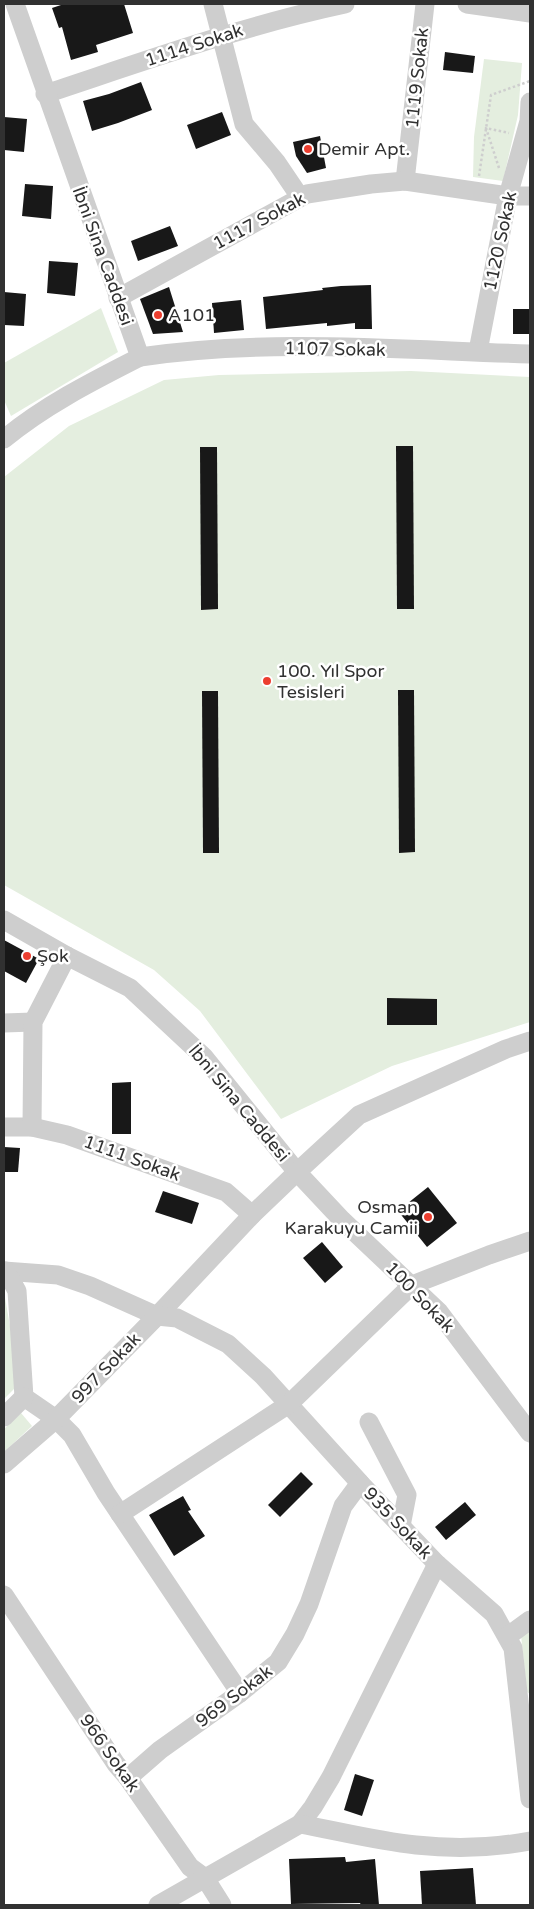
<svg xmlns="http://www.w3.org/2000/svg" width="534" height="1909" font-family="'Varela Round',sans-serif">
	<rect width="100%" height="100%" fill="#fff"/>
	<g fill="#e4eedf">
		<polygon points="484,59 522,63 518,115 503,181 473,177 474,137"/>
		<polygon points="101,308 118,352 11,416 4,400 4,363"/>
		<polygon points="411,371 530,377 530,1022 392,1066 281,1119 200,1011 154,970 4,885 4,477 69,426 164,380 219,375"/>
		<polygon points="4,1292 20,1383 4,1399"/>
		<polygon points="21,1413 32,1426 4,1452 4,1429"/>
		<polygon points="530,1629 530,1694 527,1692 521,1635"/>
	</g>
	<g fill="#181818">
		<polygon points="64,4 124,4 133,33 96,45 98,52 71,60 62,27 59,28 52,8"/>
		<polygon points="445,52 475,56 473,73 443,70"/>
		<polygon points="141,82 152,110 118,123 92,131 83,101 109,94"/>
		<polygon points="222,112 231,135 196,149 187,125"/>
		<polygon points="4,117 27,119 24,152 4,150"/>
		<polygon points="320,136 326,168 307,173 296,156 293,142"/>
		<polygon points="25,184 53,186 51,219 22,216"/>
		<polygon points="170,226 178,246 138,261 131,241"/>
		<polygon points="49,261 78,263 75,296 47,293"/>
		<polygon points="371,285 372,329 355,329 355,323 327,326 327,323 266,329 263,297 323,290 322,288 341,286"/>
		<polygon points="169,287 183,332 153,334 140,299"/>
		<polygon points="4,292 26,294 24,326 4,325"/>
		<polygon points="241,300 244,330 214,333 212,303"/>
		<rect x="513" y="309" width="17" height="25"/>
		<polygon points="396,446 413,446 414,609 397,609"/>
		<polygon points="200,447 217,447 218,609 201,610"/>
		<polygon points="398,690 414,690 415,852 399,853"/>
		<polygon points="202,691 218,691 219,853 203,853"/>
		<polygon points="4,940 39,959 26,983 4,971"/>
		<polygon points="387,998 437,999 437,1025 387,1025"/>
		<polygon points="131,1082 131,1134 112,1134 112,1083"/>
		<polygon points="4,1147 20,1148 18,1172 4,1172"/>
		<polygon points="428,1187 457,1223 427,1247 398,1211"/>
		<polygon points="163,1191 199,1203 192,1224 155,1212"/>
		<polygon points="322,1242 343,1267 325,1283 303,1258"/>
		<polygon points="301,1472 313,1484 280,1517 268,1505"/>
		<polygon points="183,1496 191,1510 188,1511 205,1536 174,1556 149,1515"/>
		<polygon points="465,1502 476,1515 446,1540 435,1527"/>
		<polygon points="355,1774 374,1780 362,1816 344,1810"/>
		<polygon points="345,1857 346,1862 375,1859 379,1905 361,1905 360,1903 291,1904 289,1859"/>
		<polygon points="473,1868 476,1905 422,1905 420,1871"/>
	</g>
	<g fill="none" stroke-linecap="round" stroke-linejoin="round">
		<g stroke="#cecece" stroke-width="2.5" stroke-dasharray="2.5 2.5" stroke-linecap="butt">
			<polyline points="499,168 486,128 509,133"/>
			<polyline points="479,176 491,95 530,81"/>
		</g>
		<g stroke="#cecece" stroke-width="19">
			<polyline points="213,4 244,124 277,163 300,197"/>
			<polyline points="467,4 530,13"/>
			<path d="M45,94C145,61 242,26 345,4"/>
			<polyline points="405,181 425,4"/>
			<polyline points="118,298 307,194 371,184 405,181 508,196 530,196"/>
			<polyline points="478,351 508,196 529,121 530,102"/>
			<path d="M140,357C269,338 401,350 530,354"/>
			<path d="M4,439C45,405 93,381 140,357L15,4"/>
			<polyline points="4,920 67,956 130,988 204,1057 297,1172 252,1215 157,1316 90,1286 58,1275 4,1271"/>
			<polyline points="4,1023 33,1022"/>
			<polyline points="530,1041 506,1049 359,1115 297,1172 342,1220 439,1312 530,1433"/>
			<polyline points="4,1127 32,1127 67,1135 226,1192 252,1215"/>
			<polyline points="32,1127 33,1022 67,956"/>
			<polyline points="6,1271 17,1291 24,1397 56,1419 72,1435 106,1493 240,1693"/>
			<polyline points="4,1417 24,1397"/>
			<polyline points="369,1422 407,1495 401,1526"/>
			<polyline points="4,1464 56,1419 157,1316 177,1318 228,1344 263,1376 360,1483 437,1564 494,1614 513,1648 530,1799"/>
			<polyline points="120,1514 289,1404 412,1285 489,1255 530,1241"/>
			<polyline points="4,1595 116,1764 128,1778 190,1867 205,1878 222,1905"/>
			<polyline points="508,1636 530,1620"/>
			<polyline points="128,1778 160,1750 240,1693 278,1662 295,1634 309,1604 343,1506 360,1483"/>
			<polyline points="300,1824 313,1807 331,1777 437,1564"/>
			<path d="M158,1905L300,1824C338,1831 377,1841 416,1845C454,1849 493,1848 530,1841"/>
		</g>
	</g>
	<g fill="#ec3e2f" stroke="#fff" stroke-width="2">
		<circle cx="308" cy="149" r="5"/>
		<circle cx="158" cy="315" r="5"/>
		<circle cx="267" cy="681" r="5"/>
		<circle cx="27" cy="956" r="5"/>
		<circle cx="428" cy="1217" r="5"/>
	</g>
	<g text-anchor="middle" stroke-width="5" stroke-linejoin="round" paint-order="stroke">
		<g font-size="18" fill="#313131" stroke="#fff">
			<text transform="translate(194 45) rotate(-18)" y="6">1114 Sokak</text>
			<text transform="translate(417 78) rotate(-84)" y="6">1119 Sokak</text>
			<text transform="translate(259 221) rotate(-28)" y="6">1117 Sokak</text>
			<text transform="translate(500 241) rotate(-78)" y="6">1120 Sokak</text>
			<text transform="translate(103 256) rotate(70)" y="6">İbni Sina Caddesi</text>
			<text transform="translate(335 349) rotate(1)" y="6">1107 Sokak</text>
			<text transform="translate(239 1103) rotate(50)" y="6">İbni Sina Caddesi</text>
			<text transform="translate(132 1158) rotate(20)" y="6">1111 Sokak</text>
			<text transform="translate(420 1297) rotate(46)" y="6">100 Sokak</text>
			<text transform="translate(106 1368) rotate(-46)" y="6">997 Sokak</text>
			<text transform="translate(398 1523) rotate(47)" y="6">935 Sokak</text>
			<text transform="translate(234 1696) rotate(-37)" y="6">969 Sokak</text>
			<text transform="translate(110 1753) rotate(55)" y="6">966 Sokak</text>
		</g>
		<g font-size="18" fill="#313131" stroke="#fff" text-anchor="start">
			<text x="318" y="155">Demir Apt.</text>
			<text x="168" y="321">A101</text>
			<text x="277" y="677">100. Yıl Spor<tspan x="277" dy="21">Tesisleri</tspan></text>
			<text x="37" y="962">Şok</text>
			<text x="418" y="1213" text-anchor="end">Osman<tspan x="418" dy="21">Karakuyu Camii</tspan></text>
		</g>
	</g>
	<rect width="534" height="1909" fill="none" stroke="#313131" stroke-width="10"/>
</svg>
